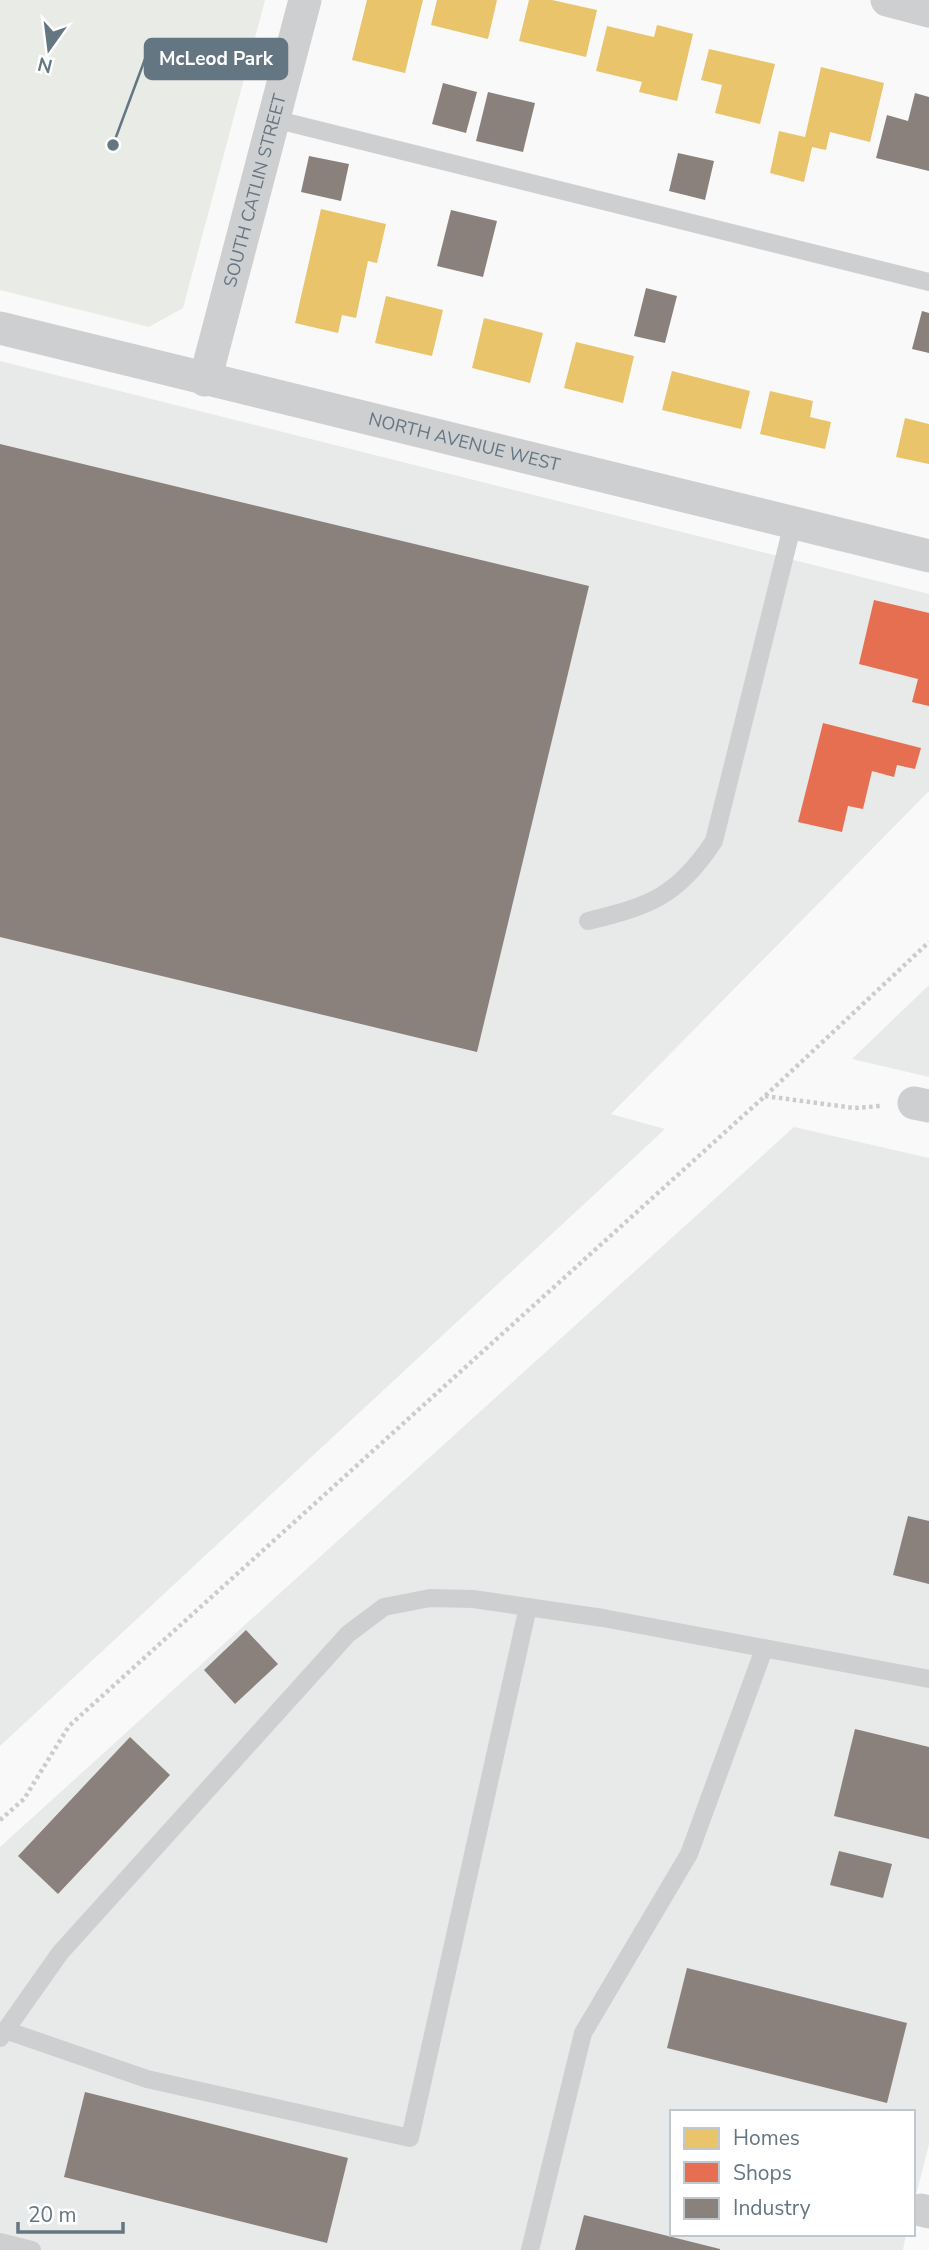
<svg xmlns="http://www.w3.org/2000/svg" width="929" height="2250" font-family="'Nunito Sans',sans-serif">
	<rect width="100%" height="100%" fill="#f9f9f9"/>
	<g fill="#e8e9e9">
		<polygon points="0,361 929,594 929,791 611,1114 665,1129 0,1746"/>
		<polygon points="929,985 929,1077 852,1059"/>
		<polygon points="794,1127 929,1158 929,2144 913,2207 913,2112 672,2112 672,2234 906,2234 903,2250 0,2250 0,1847"/>
	</g>
	<polygon fill="#e8ebe6" points="0,0 265,0 183,308 149,327 0,290"/>
	<g fill="#e9c46a">
		<polygon points="367,0 423,0 405,73 352,60"/>
		<polygon points="437,0 497,0 488,39 431,25"/>
		<polygon points="529,0 552,0 597,10 586,57 519,41"/>
		<polygon points="657,25 693,34 677,101 639,92 642,82 596,71 607,26 654,37"/>
		<polygon points="709,49 775,64 760,124 715,113 722,85 701,80"/>
		<polygon points="821,67 884,83 870,142 830,132 826,150 812,147 804,182 770,173 779,131 805,137"/>
		<polygon points="321,209 386,224 377,263 368,261 356,318 342,315 338,333 295,323"/>
		<polygon points="386,296 443,310 432,356 375,343"/>
		<polygon points="484,318 543,333 530,383 472,368"/>
		<polygon points="576,342 634,356 623,403 564,388"/>
		<polygon points="672,371 750,391 741,429 662,410"/>
		<polygon points="770,391 813,401 810,417 831,422 825,449 760,434"/>
		<polygon points="905,418 929,424 929,464 896,457"/>
	</g>
	<g fill="#e76f51">
		<polygon points="874,600 929,613 929,706 912,702 918,679 859,664"/>
		<polygon points="823,723 921,748 915,769 897,765 894,777 872,771 863,809 848,806 842,832 798,822"/>
	</g>
	<g fill="#8a817c">
		<polygon points="443,83 477,92 466,133 432,124"/>
		<polygon points="488,92 535,103 523,152 476,141"/>
		<polygon points="915,93 929,97 929,171 876,158 887,115 908,121"/>
		<polygon points="678,153 714,161 705,200 669,191"/>
		<polygon points="309,156 349,164 341,201 301,192"/>
		<polygon points="451,210 497,221 483,277 437,266"/>
		<polygon points="646,288 677,296 665,343 634,336"/>
		<polygon points="922,311 929,313 929,353 912,349"/>
		<polygon points="0,444 589,586 477,1052 0,937"/>
		<polygon points="908,1516 929,1521 929,1584 893,1575"/>
		<polygon points="246,1630 278,1664 235,1704 204,1670"/>
		<polygon points="855,1729 929,1747 929,1839 834,1816"/>
		<polygon points="130,1737 170,1775 58,1894 18,1856"/>
		<polygon points="839,1851 892,1864 883,1898 830,1885"/>
		<polygon points="687,1968 907,2023 887,2103 667,2048"/>
		<polygon points="85,2092 348,2158 327,2243 64,2177"/>
		<polygon points="584,2215 720,2249 720,2250 575,2250"/>
	</g>
	<g fill="none" stroke-linecap="round" stroke-linejoin="round">
		<g stroke="#cbcccd" stroke-width="4.5" stroke-dasharray="3.5 3.5" stroke-linecap="butt">
			<polyline points="765,1096 854,1108 881,1106"/>
			<polyline points="0,1820 24,1799 69,1726 765,1096 929,942"/>
		</g>
		<g stroke="#cecfd0" stroke-width="18">
			<polyline points="274,119 929,282"/>
			<path d="M588,921C650,906 678,896 714,841L793,523"/>
			<polyline points="5,2030 147,2079 410,2138 528,1607"/>
			<polyline points="0,2038 60,1953 348,1634 384,1607 430,1598 473,1599 603,1618 929,1679"/>
			<polyline points="0,2242 32,2250"/>
			<polyline points="530,2250 583,2033 689,1854 764,1649"/>
		</g>
		<g stroke="#cecfd0" stroke-width="33">
			<polyline points="887,0 929,11"/>
			<path id="s1" d="M0,328L929,556"/>
			<path id="s2" d="M205,380L305,0"/>
			<polyline points="914,1103 929,1106"/>
			<polyline points="921,2210 929,2212"/>
		</g>
	</g>
	<g text-anchor="middle" stroke-width="7" stroke-linejoin="round" paint-order="stroke">
		<g font-size="18" fill="#657683" stroke="#fff">
			<text dy="6" stroke="none"><textPath href="#s2" startOffset="196">SOUTH CATLIN STREET</textPath></text>
			<text dy="6" stroke="none"><textPath href="#s1" startOffset="478">NORTH AVENUE WEST</textPath></text>
		</g>
	</g>
	<path fill="none" stroke="#657683" stroke-width="2.5" d="M113 145L145 59"/>
	<circle fill="#657683" stroke="#fff" stroke-width="2.5" cx="113" cy="145" r="7"/>
	<rect fill="#657683" stroke="#657683" stroke-width="2.5" x="145" y="39" width="142" height="40" rx="7"/>
	<g font-size="19" text-anchor="middle" font-weight="bold" fill="#fff">
		<text x="216" y="65">McLeod Park</text>
	</g>
	<rect x="670" y="2110" width="245" height="126" fill="#ffffff" stroke="#c1c8cd" stroke-width="2"/>
	<rect x="684" y="2128" width="35" height="21" fill="#e9c46a" stroke="#c1c8cd" stroke-width="2"/>
	<text x="733" y="2145" font-size="21" fill="#657683">Homes</text>
	<rect x="684" y="2162" width="35" height="21" fill="#e76f51" stroke="#c1c8cd" stroke-width="2"/>
	<text x="733" y="2180" font-size="21" fill="#657683">Shops</text>
	<rect x="684" y="2198" width="35" height="21" fill="#8a817c" stroke="#c1c8cd" stroke-width="2"/>
	<text x="733" y="2215" font-size="21" fill="#657683">Industry</text>
	<g transform="translate(49 49) rotate(194)" stroke="#ffffff" stroke-width="5" paint-order="stroke">
	<path d="M0-5L12 26L0 18L-12 26Z" fill="#657683"/>
	<text y="-10" font-size="19" font-weight="bold" text-anchor="middle" fill="#657683">N</text>
	</g>
	<path d="M18 2222v10h105v-10" fill="none" stroke="#657683" stroke-width="3.5"/>
	<text x="28" y="2222" font-size="21" fill="#657683" stroke="#ffffff" stroke-width="5" paint-order="stroke">20 m</text>
</svg>
